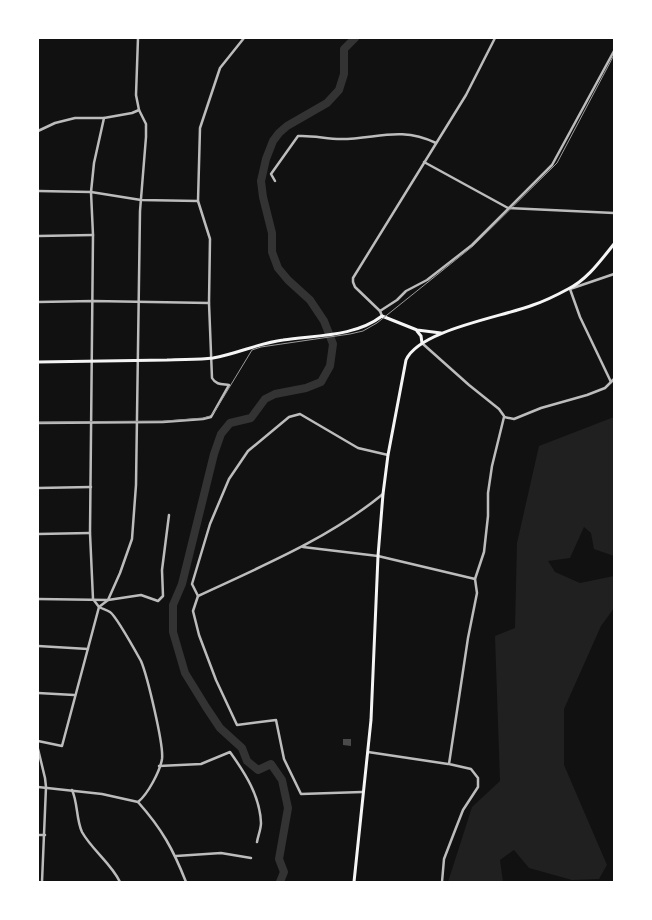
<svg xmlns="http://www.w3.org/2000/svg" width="652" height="920" font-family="'DejaVu Sans',sans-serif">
	<rect width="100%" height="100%" fill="#111"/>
	<polygon fill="#202020" points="614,417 614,556 594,549 591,533 584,527 570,558 548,561 555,572 580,583 614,576 614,608 601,626 564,709 564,765 607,865 599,879 572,880 529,868 514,850 500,860 503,882 448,882 472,807 500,781 495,636 515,628 517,543 539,446"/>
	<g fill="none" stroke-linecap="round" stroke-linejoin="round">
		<polyline stroke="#333" stroke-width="8" points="280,882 284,872 279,859 288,808 282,780 271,764 258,770 247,761 242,748 220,728 206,707 185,673 173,632 173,605 182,584 214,454 221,434 230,423 251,418 265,399 275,394 306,388 321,382 330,366 333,344 324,321 310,300 288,280 278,268 272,252 272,233 263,197 261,181 266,159 273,141 279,133 287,126 327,103 339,90 344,74 344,49 355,38"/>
	</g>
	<polygon fill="#4a4a4a" points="343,739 351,739 351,746 343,745"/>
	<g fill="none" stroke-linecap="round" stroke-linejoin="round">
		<g stroke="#bcbcbc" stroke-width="2.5">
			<path d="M138,38L136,95L139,110L146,124V137L140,211L136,485L132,539L120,573L108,600L99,607C103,609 107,610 110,612C116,616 136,652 141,661C147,675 164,745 162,759C160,771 148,794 138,802C162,829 173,849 186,882"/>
			<polyline points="38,131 55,123 75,118 104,118 132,113 139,110"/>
			<polyline points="424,162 508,208 614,213"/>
			<path d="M275,181L271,174L298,136C313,135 326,139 341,139C377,139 399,126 436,143"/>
			<polyline points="38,191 91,192 141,200 198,201"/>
			<polyline points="38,236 93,235"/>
			<polyline points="38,302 93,301 209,303"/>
			<polyline points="380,311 397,300 406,291 427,280 472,245 552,165 614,51"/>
			<polyline points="382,316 380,311 355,287 353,282 353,278 466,95 495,38"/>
			<polyline points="423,344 469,385 499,409 504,416"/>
			<polyline points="611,382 580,317 570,289 614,274"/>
			<path d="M38,423L163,422L203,419L211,417L229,385C222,384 216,385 212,378L209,303L210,239L198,201L200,128L220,68L244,38"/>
			<polyline points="38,488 91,487"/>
			<polyline points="38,534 90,533"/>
			<polyline points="303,547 378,556 475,579"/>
			<path d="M198,596C262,566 328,539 383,494"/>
			<polyline points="38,599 108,600 141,595 158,601 163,596 162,570 169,515"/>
			<polyline points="38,646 88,649"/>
			<polyline points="38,693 74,695"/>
			<polyline points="38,741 62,746 99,607 93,599 90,533 93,235 91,192 94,163 104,118"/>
			<polyline points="38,749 45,778 46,787 42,882"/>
			<polyline points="368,752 448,764"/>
			<path d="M159,766L201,764L230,752C245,773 260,796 261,823C261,829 258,836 257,842"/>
			<polyline points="38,787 102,794 138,802"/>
			<path d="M72,790C78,803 76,819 82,832C92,850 111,863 120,882"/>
			<polyline points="362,792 301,794 284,759 276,720 237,725 216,680 199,635 193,611 198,596 192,584 210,524 229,479 248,451 289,417 300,414 358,448 388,455"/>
			<polyline points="38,835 45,835"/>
			<polyline points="176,856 221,853 251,858"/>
			<polyline points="442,882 444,859 454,833 463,810 478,787 478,778 471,769 449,764 468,638 477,593 475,579 484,552 488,516 488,493 492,466 504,417 514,419 541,408 587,395 605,388 614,379"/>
		</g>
		<g stroke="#f5f5f5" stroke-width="3">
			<polyline points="417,331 421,336 422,343"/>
			<path d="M38,362C81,361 124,361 167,360C182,359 198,360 213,358C237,354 259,343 283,340C315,335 355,337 382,316L417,330L441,333"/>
			<path d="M354,882L371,720L378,556L383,494L388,455L406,360C419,330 502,317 533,305C545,301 557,295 568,289C587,280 601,260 614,244"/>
		</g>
		<polyline stroke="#9a9a9a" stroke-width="1" points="38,422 165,421 203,418 210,416 215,411 252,350 261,347 350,334 363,331 377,323 473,246 557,163 614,55"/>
	</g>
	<rect width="652" height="920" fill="none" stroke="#ffffff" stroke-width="78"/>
</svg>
